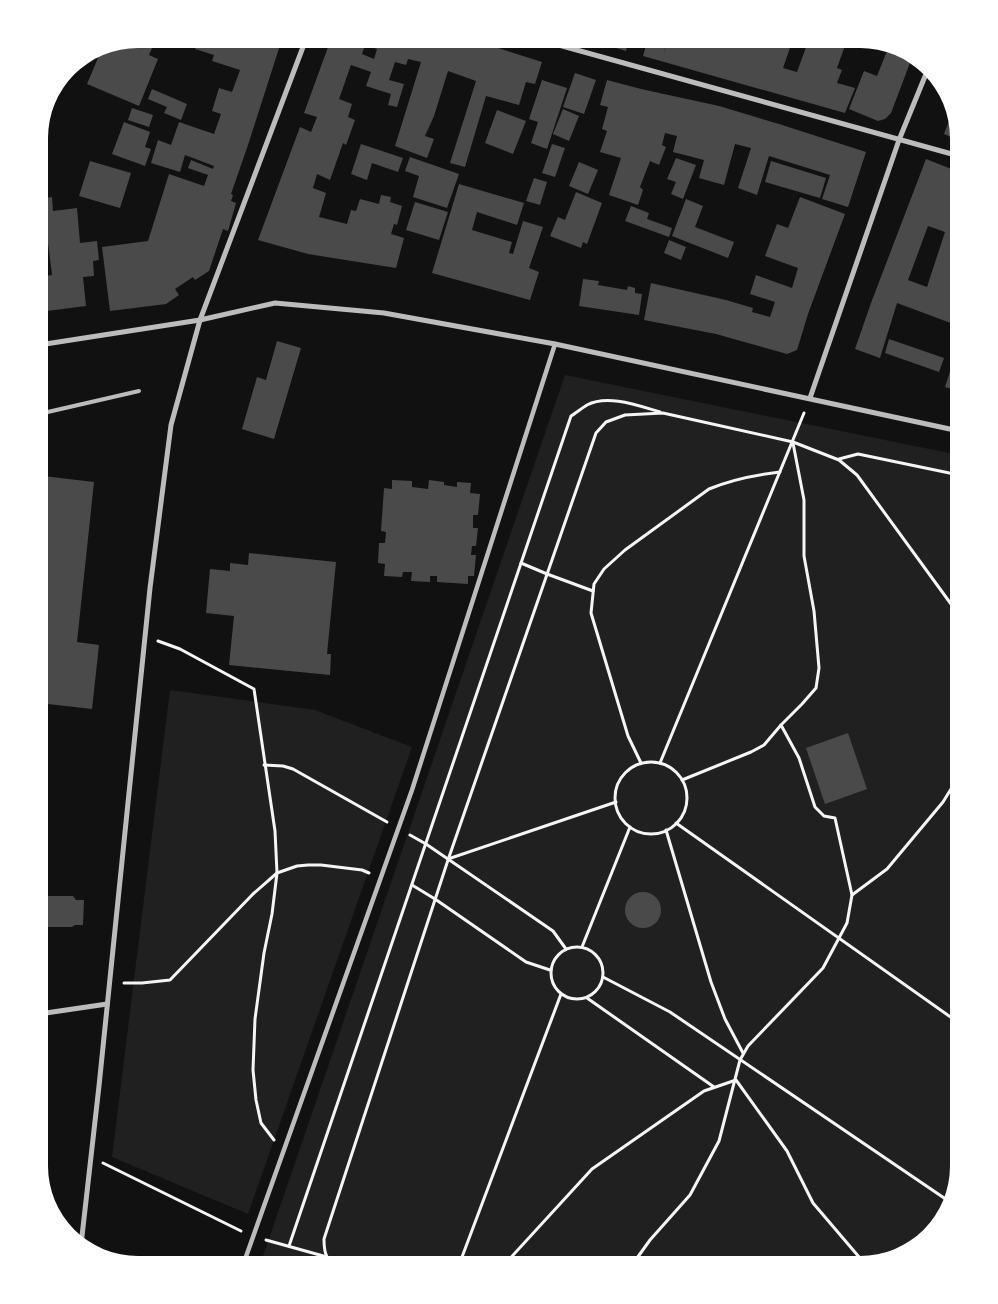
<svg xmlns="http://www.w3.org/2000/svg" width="998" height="1304" font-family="'PT Sans Narrow',sans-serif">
	<rect width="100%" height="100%" fill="#111"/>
	<g fill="#202020">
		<polygon points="565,375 959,455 959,1166 946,1215 915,1249 860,1265 260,1265"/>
		<polygon points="170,690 315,710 412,747 248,1214 112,1157"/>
	</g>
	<g fill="#4a4a4a" fill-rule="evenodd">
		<polygon points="138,39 165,39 162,47 154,44 149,55 158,59 139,106 87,84 103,46 111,44 116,46 117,43"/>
		<polygon points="199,39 232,39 254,46 257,39 282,39 248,145 231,194 233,195 231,201 236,203 228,231 223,229 209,271 195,280 193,277 175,289 179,295 166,304 110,311 102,247 148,241 169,174 204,186 208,175 188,168 191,160 213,169 214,166 185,155 180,172 151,163 158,140 171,145 179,122 214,134 221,114 212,111 219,88 232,92 240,70 212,61 214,55 195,49"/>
		<path d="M331,39H470L542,62L535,84L526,82L519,105L486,96L465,167L450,163L476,81L448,71L434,116L425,136L434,139L427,158L395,146L421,62L408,59L406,65L395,62L389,80L404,84L397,107L388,105L391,94L366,86L371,72L351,65L339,99L352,104L348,117L355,120L346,145L343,143L330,180L317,174L313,188L326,193L319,217L347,224L351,210L356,211L360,199L379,204L381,195L391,197L390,202L402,206L397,225L394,224L391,234L404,238L396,268L308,254L258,240L300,127L311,132L317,117L304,113ZM365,45L377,49L374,59L362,54Z"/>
		<polygon points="587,39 629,39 626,51"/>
		<polygon points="648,39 667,39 664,53 668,39 704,39 704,40 723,46 726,39 793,39 783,68 797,72 809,39 816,39 829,43 830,39 866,39 872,41 869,48 847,40 837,68 842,70 837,83 855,88 845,113 643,56"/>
		<polygon points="889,46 909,52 913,55 891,113 885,119 878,121 849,109 864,71 877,76"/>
		<polygon points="575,73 596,80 584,114 563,107"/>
		<polygon points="542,80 567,88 547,149 531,143 538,122 529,119"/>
		<polygon points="607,80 641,89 719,106 779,124 866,152 848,207 822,199 830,175 769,156 757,195 738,188 751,148 735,144 724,185 699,178 704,160 673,152 677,136 665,133 662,145 666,147 659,165 650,161 640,187 643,190 638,205 609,195 621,158 600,152 607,131 602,129 608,107 600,105"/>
		<polygon points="152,89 187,104 181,120 164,113 167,107 148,99"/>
		<polygon points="132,108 153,115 149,127 128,120"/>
		<polygon points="563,109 579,116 569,141 553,134"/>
		<polygon points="497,110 526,121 513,154 485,143"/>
		<polygon points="952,113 959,138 959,140 944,134"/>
		<polygon points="124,122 150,132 145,147 151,149 145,166 112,154"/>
		<polygon points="361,144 403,158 398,172 372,163 367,180 351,174"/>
		<polygon points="552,144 565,148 555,177 542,173"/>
		<polygon points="410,157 459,174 447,208 413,197 419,176 405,171"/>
		<polygon points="676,158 696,165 683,199 671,194 676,182 667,179"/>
		<path d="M926,159L959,172V317L956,325L897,303L880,358L855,349L871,303ZM928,226L945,232L927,287L908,280Z"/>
		<polygon points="90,161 131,173 120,208 79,196"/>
		<polygon points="771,161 826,178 820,198 765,182"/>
		<polygon points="579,162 598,170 588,194 569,186"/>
		<polygon points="534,178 547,182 540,205 526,201"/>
		<polygon points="459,184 524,203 517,225 477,212 472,230 512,242 509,253 513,254 523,221 543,227 529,268 539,272 530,300 432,273"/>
		<polygon points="576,192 602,203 587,244 583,242 581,248 550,236 558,217 565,220"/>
		<polygon points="52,197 53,211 77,208 80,243 97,241 99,260 93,261 94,276 83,277 86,306 39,312 39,277 52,275 47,235 39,236 39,199"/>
		<polygon points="800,197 845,214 808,314 797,350 787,354 716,334 644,320 651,283 726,300 753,308 752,312 770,317 775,302 750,294 756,275 792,288 798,268 765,256 777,224 788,228"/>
		<polygon points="686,199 703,206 695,227 734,242 728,258 672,236"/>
		<polygon points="415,202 448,212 439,240 406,230"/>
		<polygon points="631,206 649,213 647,219 672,228 669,237 625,221"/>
		<polygon points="669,240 686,247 681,260 664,253"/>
		<polygon points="583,279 599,281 598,285 627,290 628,286 635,288 635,293 642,294 639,315 579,306"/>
		<polygon points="889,339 944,358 939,372 885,353"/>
		<polygon points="277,341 301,348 274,439 242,429 257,377 266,380"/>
		<polygon points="958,347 959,348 959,391 945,387"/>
		<polygon points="43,476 94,482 77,642 99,645 92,709 39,703 39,624 43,591 39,591 39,499 41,500"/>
		<polygon points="392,480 412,481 412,487 428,489 429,480 444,482 444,485 457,487 457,482 471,483 470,493 480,494 478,515 473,515 473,528 478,528 476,546 472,546 471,555 476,555 474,576 468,576 468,584 437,582 437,576 430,576 430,582 411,581 412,572 403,572 402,577 384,576 385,564 378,563 379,543 385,543 386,532 381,531 384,488 392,489"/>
		<polygon points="249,553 336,562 327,654 331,654 330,675 229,665 234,616 206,613 210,569 230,571 230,563 248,565"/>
		<polygon points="848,733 867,789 825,804 806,748"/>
		<circle cx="643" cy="910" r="18"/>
		<polygon points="42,896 73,896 76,900 84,900 83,925 75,925 72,927 41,927 39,926 39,897"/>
	</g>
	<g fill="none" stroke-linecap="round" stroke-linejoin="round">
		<g stroke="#f5f5f5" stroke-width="3">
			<polyline points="839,459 858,454 959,475"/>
			<polyline points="521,563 547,574 593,591"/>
			<polyline points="158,641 180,649 254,689 275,831 277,873 272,914 264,953 255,1019 253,1070 256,1100 261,1123 274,1140"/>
			<circle cx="651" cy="798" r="36"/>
			<path d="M641,763L628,736L591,613L594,584L604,569L625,550L709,489C733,479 754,475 780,472"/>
			<polyline points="660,763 804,413"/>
			<polyline points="264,765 283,766 293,769 387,822"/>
			<polyline points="682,780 751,752 764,745 781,725"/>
			<polyline points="676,823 959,1023"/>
			<polyline points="666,830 711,982 725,1019 743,1053"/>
			<polyline points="410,835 426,844 553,931 566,949"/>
			<polyline points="448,859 616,802"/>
			<polyline points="412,885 435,899 526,962 550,970"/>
			<polyline points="852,895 887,869 943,802 959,776"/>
			<circle cx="577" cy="973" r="26"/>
			<polyline points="582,947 630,827"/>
			<polyline points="603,977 670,1012 950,1202"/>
			<polyline points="124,983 142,983 170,980 253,894 277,873 297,866 308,865 321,865 362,870 369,873"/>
			<polyline points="587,998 714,1087"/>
			<polyline points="103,1163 241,1231"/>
			<polyline points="266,1240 327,1257"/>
			<path d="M289,1246L571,416C576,413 582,408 587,405C608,394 639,406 660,412"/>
			<path d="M334,1265C325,1259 324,1249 324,1239L448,860L596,433L606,422L625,415L663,413L793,442L839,460L857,475L959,615"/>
			<polyline points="459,1265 561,994"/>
			<polyline points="504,1265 592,1169 704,1091 736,1080 787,1151 813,1203 865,1264"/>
			<polyline points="632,1265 650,1240 690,1195 719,1141 740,1060 748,1046 823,968 847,923 852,895 835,818 824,816 815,807 799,758 781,725 802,704 816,688 819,668 814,611 804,556 804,500 793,443"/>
		</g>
		<polyline stroke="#bcbcbc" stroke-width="4" points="39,414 139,391"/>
		<polyline stroke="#bcbcbc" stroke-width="4.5" points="243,1265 412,790 555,344"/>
		<g stroke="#bcbcbc" stroke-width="5">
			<polyline points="537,39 959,156"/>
			<polyline points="39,345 200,320 275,303 384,313 555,344 959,431"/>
			<polyline points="810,398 899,140 928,69"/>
			<polyline points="39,1014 107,1004"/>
			<polyline points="81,1245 99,1086 150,588 171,425 200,320 306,39"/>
		</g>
	</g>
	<path d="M0 0H998V1304H0ZM138 48H860A90 90 0 0 1 950 138V1166A90 90 0 0 1 860 1256H138A90 90 0 0 1 48 1166V138A90 90 0 0 1 138 48Z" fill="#fff" fill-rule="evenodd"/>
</svg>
